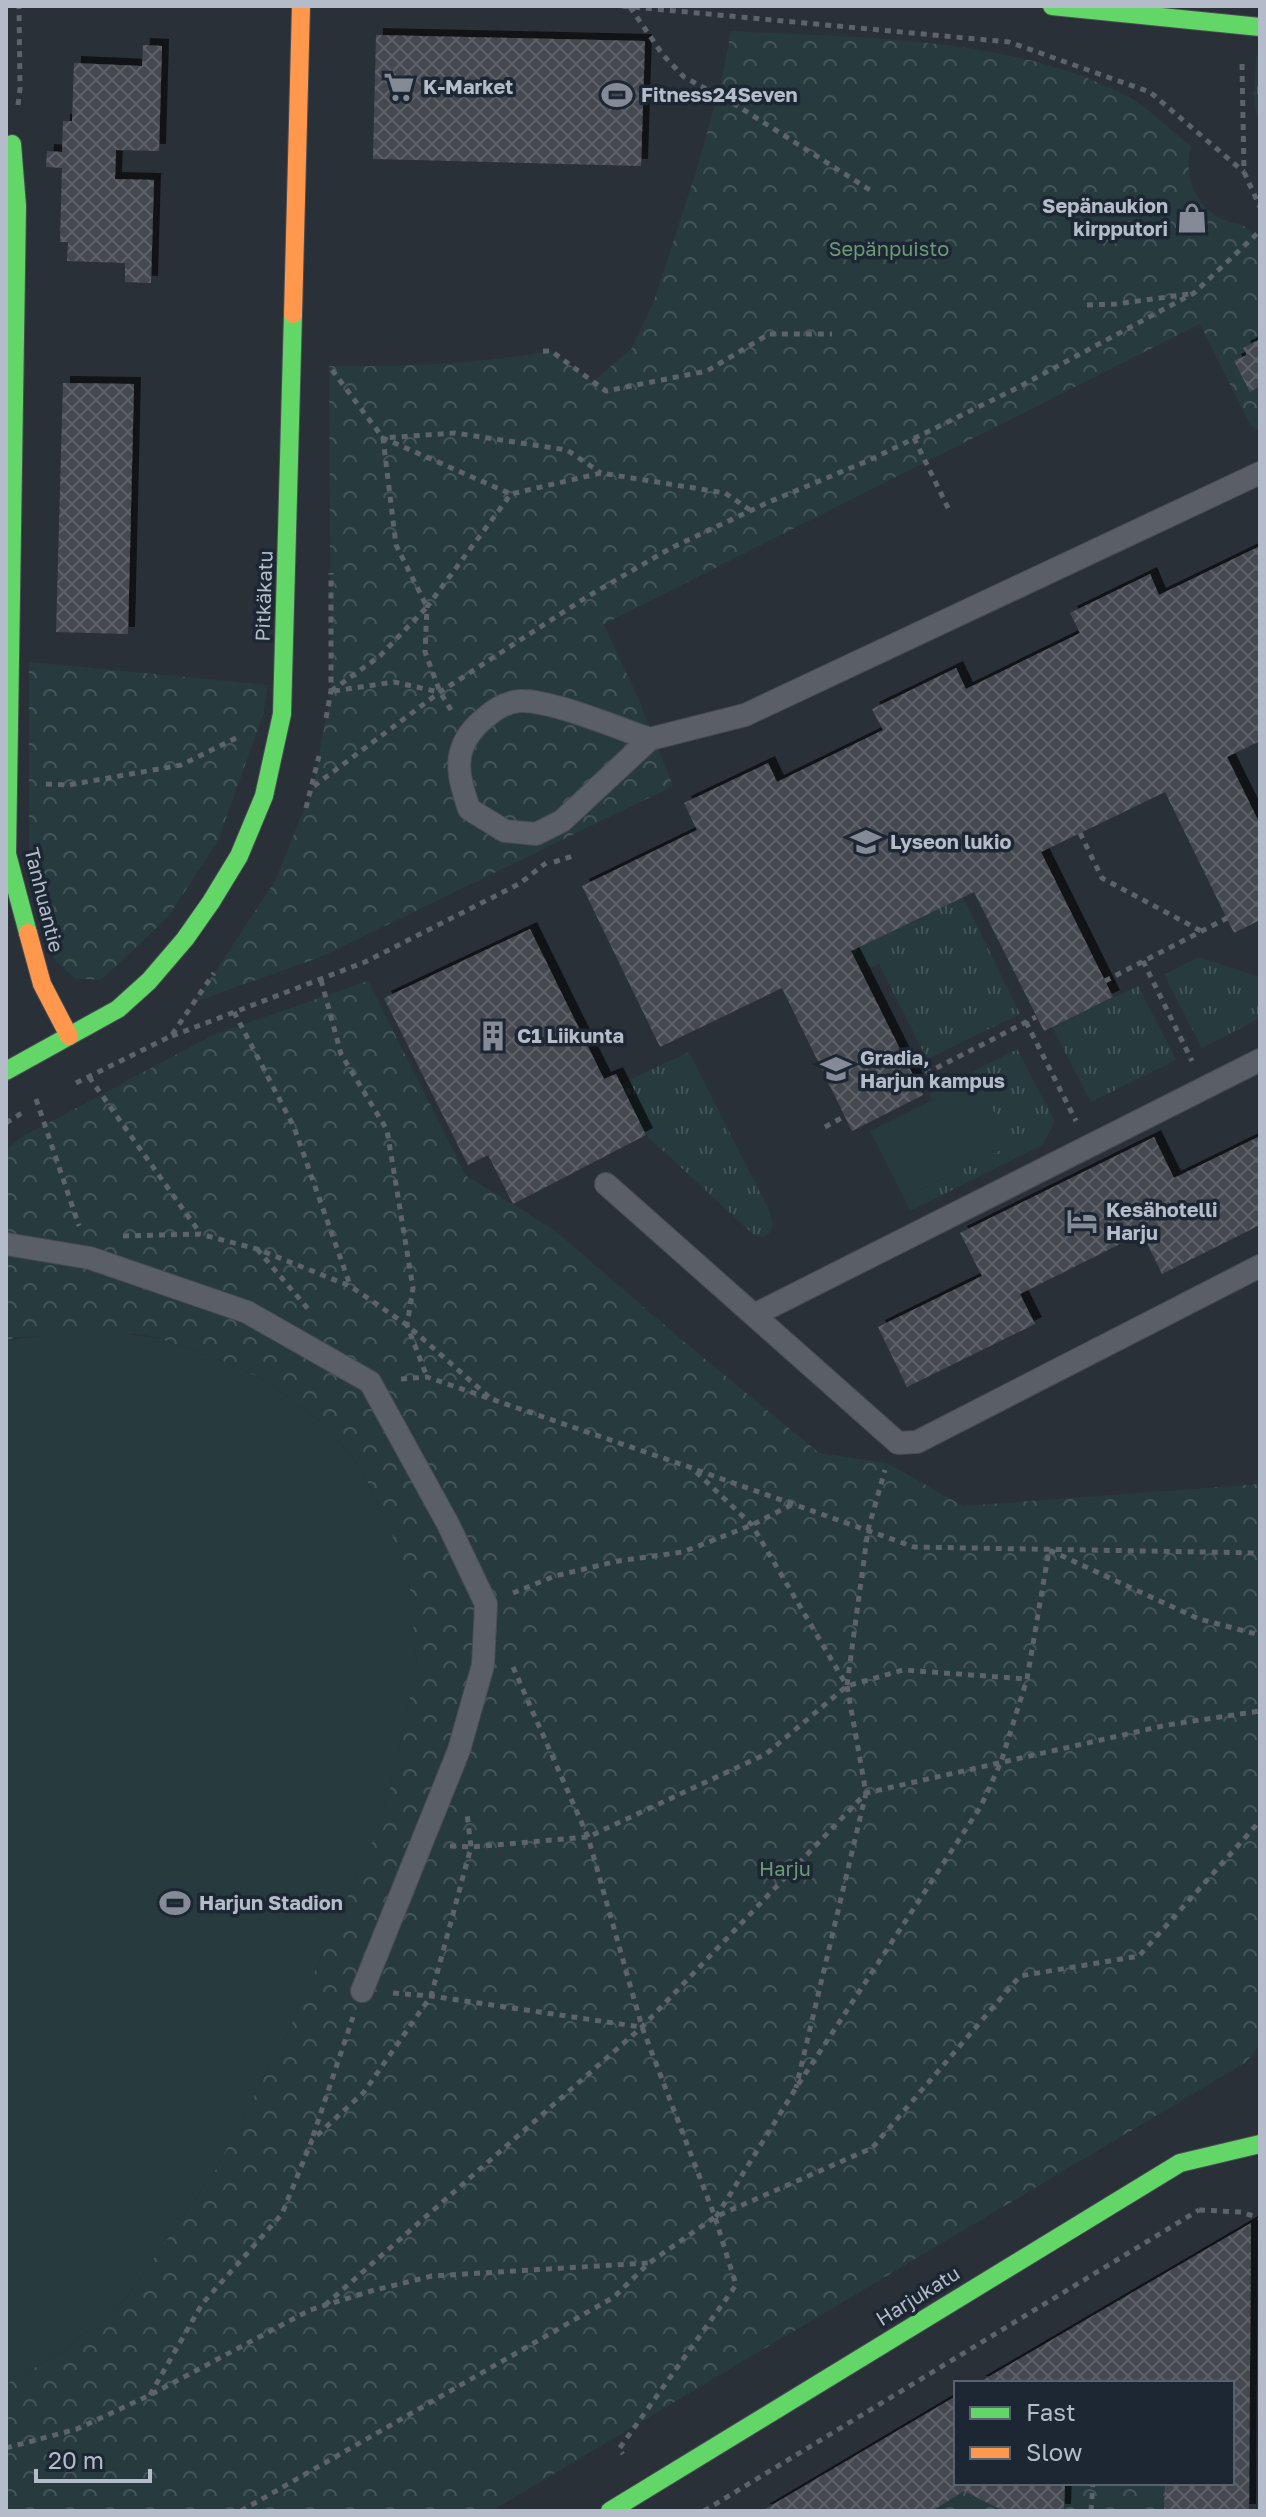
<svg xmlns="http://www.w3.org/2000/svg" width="1266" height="2517" font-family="'Golos Text',sans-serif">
	<defs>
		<pattern id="grass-tufts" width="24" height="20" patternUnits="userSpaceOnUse" patternTransform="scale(2)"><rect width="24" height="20" fill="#273a3e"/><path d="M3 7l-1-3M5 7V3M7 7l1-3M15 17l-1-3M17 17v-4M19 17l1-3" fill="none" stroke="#445559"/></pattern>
		<pattern id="forest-crowns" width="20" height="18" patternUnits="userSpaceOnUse" patternTransform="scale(2)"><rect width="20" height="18" fill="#273a3e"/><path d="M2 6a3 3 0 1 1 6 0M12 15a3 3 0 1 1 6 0" fill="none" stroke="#445559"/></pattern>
		<pattern id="building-cross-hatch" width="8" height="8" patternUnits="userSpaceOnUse" patternTransform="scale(2)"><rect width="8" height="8" fill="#444950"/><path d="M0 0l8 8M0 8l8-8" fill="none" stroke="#5d6168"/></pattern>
		<filter id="shadow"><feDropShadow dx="7" dy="-7" stdDeviation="0" flood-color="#0009"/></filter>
	</defs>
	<rect width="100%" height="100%" fill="#2a3038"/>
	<g fill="url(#grass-tufts)">
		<polygon points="1256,55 1260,56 1260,128 1254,100"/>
		<polygon points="963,897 1020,1014 927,1059 879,964 861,971 851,951"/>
		<polygon points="1198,957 1260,977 1260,1018 1202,1048 1164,975"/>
		<polygon points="1138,986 1176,1060 1091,1102 1052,1027"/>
		<polygon points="1017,1049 1055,1122 1042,1145 910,1211 904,1198 1010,1145 977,1078 932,1101 929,1094"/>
		<path d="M689,1052L770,1212C773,1223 775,1230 764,1237L755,1236L646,1135L621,1084Z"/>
	</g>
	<g fill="url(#forest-crowns)">
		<path d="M731,31C856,38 1009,36 1123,94C1147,106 1170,130 1191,146C1183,176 1195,206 1224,220C1229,223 1237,222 1242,225C1249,228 1255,237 1260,243V432L1250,424L1200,324L604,624L640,703L673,786L323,956L195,1002L275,881L313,787L331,691L329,366C404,367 477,364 551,351L593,382L632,348L654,301L696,172L721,83Z"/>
		<polygon points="29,662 268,685 263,715 217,843 168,917 101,980 74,978 54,959 29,855"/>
		<polygon points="368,981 466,1176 553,1229 682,1340 819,1453 887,1463 963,1506 1260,1484 1260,2045 1245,2063 491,2511 6,2511 6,2384 66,2349 127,2297 216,2169 289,2029 374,1837 389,1793 417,1665 409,1581 387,1522 360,1467 327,1427 266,1381 228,1363 158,1338 139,1334 16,1337 6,1341 6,1151 20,1138 213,1035"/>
		<polygon points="1065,2483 1165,2483 1164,2511 1064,2511"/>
		<polygon points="964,2491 1005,2511 931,2511"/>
	</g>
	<g fill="#273a3e">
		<polygon points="977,1078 1011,1145 904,1198 870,1131"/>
		<polygon points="83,1329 158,1338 228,1363 266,1381 327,1427 360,1467 387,1522 409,1581 417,1665 389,1793 374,1837 289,2029 216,2169 127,2297 66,2349 6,2384 6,1341"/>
	</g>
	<g fill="url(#building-cross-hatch)" filter="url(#shadow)">
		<polygon points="376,35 645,41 641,166 373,159"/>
		<polygon points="143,45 162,46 159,151 116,150 115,179 154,180 151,283 125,282 125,263 67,261 68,242 60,242 62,168 46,167 47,151 62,152 63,121 72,121 74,63 142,66"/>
		<polygon points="1260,339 1260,386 1250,392 1234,361 1247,355 1243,348"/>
		<polygon points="63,383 134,384 128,634 56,632"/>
		<polygon points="1260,546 1260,741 1227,757 1260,824 1260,920 1234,933 1165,792 1041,852 1113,997 1044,1031 974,892 851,951 923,1095 852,1131 782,988 660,1047 582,886 697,830 684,803 768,763 777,782 883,730 872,709 956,668 966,689 1080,633 1070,613 1150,574 1159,595"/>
		<polygon points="530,929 604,1079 616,1074 646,1135 513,1204 488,1155 468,1165 384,998"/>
		<polygon points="1260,1136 1260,1225 1162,1274 1142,1233 1020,1294 1035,1324 907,1387 878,1327 982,1276 960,1233 1154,1137 1174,1178"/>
		<polygon points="1251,2223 1249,2511 1164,2511 1165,2483 1232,2483 1232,2383 978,2383"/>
		<polygon points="956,2396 956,2483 1065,2483 1064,2511 1004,2511 964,2491 932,2511 762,2511"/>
	</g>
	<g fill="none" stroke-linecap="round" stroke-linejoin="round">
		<g stroke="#484c53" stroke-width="24">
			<g id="lane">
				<path d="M650,739C620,729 549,699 520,701C503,702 490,713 478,724C450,752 459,777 469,809L505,831L536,834L562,821L650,739L745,715L1260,473"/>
				<polyline points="606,1184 898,1443 917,1442 1260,1266"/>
				<polyline points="6,1244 90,1258 247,1312 370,1382 448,1524 486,1604 483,1665 459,1750 362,1991"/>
				<polyline points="754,1315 1260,1060"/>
			</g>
		</g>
		<g stroke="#484c53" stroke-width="20">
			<g id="fast">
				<polyline points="1052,6 1260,27"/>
				<polyline points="12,144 17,206 7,854 28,933"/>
				<polyline points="6,1071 118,1009 149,981 185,939 211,902 239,856 264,796 282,714 293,314"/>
				<polyline points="610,2511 1180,2163 1260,2144"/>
			</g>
		</g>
		<g stroke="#484c53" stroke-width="20">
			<g id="slow">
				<polyline points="293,314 301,6"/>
				<polyline points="28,933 42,984 69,1036"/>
			</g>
		</g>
		<g stroke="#5d636a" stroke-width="5" stroke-dasharray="6 6" stroke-linecap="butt">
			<polyline points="622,6 1009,42 1150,92 1244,172"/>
			<polyline points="630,7 663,55 684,77 736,105 870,190"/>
			<polyline points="1242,64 1244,172 1260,207"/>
			<polyline points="18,105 20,89 19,6"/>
			<polyline points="1087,305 1116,304 1189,294"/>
			<polyline points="543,351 551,351 606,391 707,371 769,334 832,334"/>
			<polyline points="332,370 383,438 511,494"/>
			<polyline points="914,438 950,512"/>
			<polyline points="331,691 380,656 427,607 396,545 383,438 455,433 567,450 601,473"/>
			<polyline points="334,691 394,682 439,692"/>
			<polyline points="451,710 440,692 425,652 427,607 511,494 601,473 725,493 750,510"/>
			<polyline points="326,718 331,691 331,573"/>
			<polyline points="46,784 69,785 181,765 236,738"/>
			<polyline points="314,786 440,692 585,598 671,548 769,502 872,459 1013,390 1194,293 1260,231"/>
			<polyline points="306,808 319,756"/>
			<polyline points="1080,833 1102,878 1201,931"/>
			<polyline points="554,862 573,856"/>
			<polyline points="1143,961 1192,1061"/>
			<polyline points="321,980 341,1054 387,1130 413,1288 407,1325 427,1377"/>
			<polyline points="1105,981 1227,918"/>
			<polyline points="234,1012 294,1127 350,1285"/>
			<polyline points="1026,1022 1076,1121"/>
			<polyline points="172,1036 365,962 519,884 546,863"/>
			<polyline points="89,1077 200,1233"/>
			<polyline points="915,1079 1036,1017"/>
			<polyline points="76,1083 171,1036 214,973"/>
			<polyline points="36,1099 79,1226"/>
			<polyline points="6,1123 25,1111"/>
			<polyline points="825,1127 845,1116"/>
			<polyline points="123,1236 200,1234 257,1249 350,1286 407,1325 489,1397"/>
			<polyline points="257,1249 309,1310"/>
			<polyline points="401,1379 427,1377 692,1468 752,1525 847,1686 866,1793 796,2088"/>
			<polyline points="697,1470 914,1547 1260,1553"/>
			<polyline points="513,1593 555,1576 618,1561 683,1552 752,1525 793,1504"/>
			<polyline points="513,1667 588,1837 642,2027 715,2217 736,2285 619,2449 623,2454"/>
			<polyline points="847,1685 868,1530 885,1470"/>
			<polyline points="450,1846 471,1847 588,1837 766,1754 847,1686 903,1670 1027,1679"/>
			<polyline points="393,1993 431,1996 641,2027"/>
			<polyline points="313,2136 353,2017"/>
			<polyline points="1199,2210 1241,2212 1260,2218"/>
			<polyline points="716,2217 796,2088 981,1806 1001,1762 1027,1679 1049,1550 1199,1619 1260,1635"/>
			<polyline points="325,2305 642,2027 866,1793 1167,1725 1260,1711"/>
			<polyline points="150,2395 202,2304 282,2214 312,2140 364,2092 431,1996 471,1847 467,1814"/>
			<polyline points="6,2448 77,2429 150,2395 310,2310 371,2291 432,2276 648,2263"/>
			<polyline points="241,2511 614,2297 649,2263 715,2217 872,2148 1020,1976 1139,1956 1260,1821"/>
			<polyline points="704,2511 1199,2210"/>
			<polyline points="1091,2511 1093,2483"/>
		</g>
		<use href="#lane" stroke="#5a5e66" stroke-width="22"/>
		<use href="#fast" stroke="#63d668" stroke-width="18"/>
		<use href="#slow" stroke="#ff974d" stroke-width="18"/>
	</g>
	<defs>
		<g id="supermarket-bare" transform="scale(2.4)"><path d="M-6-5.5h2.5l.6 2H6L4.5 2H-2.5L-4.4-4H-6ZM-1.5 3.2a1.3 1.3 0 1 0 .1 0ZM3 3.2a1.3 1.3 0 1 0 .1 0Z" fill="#848b96" stroke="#1d2633" stroke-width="2.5" paint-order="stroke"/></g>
		<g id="stadium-bare" transform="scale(2.4)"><path d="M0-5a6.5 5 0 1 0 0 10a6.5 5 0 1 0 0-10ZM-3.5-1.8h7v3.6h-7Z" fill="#848b96" stroke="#1d2633" stroke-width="2.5" paint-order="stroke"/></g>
		<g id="shop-bare" transform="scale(2.4)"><path d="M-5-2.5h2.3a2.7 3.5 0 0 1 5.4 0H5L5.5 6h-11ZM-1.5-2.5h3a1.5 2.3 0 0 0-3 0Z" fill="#848b96" stroke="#1d2633" stroke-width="2.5" paint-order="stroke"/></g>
		<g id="school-bare" transform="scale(2.4)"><path d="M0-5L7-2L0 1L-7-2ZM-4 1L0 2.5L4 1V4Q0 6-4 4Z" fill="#848b96" stroke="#1d2633" stroke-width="2.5" paint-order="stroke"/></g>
		<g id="building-bare" transform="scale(2.4)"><path d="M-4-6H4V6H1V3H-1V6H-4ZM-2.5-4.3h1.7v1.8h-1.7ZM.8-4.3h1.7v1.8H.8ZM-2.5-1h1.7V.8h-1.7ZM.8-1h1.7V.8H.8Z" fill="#848b96" stroke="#1d2633" stroke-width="2.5" paint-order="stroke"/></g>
		<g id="university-bare" transform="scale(2.4)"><path d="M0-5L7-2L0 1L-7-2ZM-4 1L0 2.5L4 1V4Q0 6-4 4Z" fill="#848b96" stroke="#1d2633" stroke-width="2.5" paint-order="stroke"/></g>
		<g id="hotel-bare" transform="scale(2.4)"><path d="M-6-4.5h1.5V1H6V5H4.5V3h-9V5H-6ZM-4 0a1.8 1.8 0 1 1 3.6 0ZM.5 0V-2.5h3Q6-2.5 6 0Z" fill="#848b96" stroke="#1d2633" stroke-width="2.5" paint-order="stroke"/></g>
	</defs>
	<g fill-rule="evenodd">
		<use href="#supermarket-bare" x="399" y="87"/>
		<use href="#stadium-bare" x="617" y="95"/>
		<use href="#shop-bare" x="1192" y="218"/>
		<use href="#school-bare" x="866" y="842"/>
		<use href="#building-bare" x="493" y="1036"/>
		<use href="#university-bare" x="836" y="1069"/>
		<use href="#hotel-bare" x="1082" y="1221"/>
		<use href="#stadium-bare" x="175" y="1903"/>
	</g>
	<g text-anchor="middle" stroke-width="7" stroke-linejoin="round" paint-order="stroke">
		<g font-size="20" font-weight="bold" fill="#b4bcc9" stroke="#1d2633" text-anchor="start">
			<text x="423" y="94">K-Market</text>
			<text x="641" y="102">Fitness24Seven</text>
			<text x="1168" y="213" text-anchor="end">Sepänaukion<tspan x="1168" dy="23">kirpputori</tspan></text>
			<text x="890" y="849">Lyseon lukio</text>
			<text x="517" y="1043">C1 Liikunta</text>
			<text x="860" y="1065">Gradia,<tspan x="860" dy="23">Harjun kampus</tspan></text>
			<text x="1106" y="1217">Kesähotelli<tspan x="1106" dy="23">Harju</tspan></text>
			<text x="199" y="1910">Harjun Stadion</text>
		</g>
		<g font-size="20" fill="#6b9a76" stroke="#1d2633">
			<text x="889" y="256">Sepänpuisto</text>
			<text x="785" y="1876">Harju</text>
		</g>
		<g font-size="20" fill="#b4bcc9" stroke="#1d2633">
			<text transform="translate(264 596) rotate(-88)" y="7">Pitkäkatu</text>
			<text transform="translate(44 900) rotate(76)" y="7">Tanhuantie</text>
			<text transform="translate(918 2296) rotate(-32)" y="7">Harjukatu</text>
		</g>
	</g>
	<rect width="1266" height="2517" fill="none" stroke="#b4bcc9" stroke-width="16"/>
	<rect x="954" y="2381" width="280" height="104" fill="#1d2633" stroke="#59626f" stroke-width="2"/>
	<rect x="970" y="2407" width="40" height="12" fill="#63d668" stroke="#59626f" stroke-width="2"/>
	<text x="1026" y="2421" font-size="24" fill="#b4bcc9">Fast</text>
	<rect x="970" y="2447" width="40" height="12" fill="#ff974d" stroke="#59626f" stroke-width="2"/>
	<text x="1026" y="2461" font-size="24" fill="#b4bcc9">Slow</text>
	<path d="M36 2469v12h114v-12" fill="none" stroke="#b4bcc9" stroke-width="4"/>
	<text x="48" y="2469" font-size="24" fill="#b4bcc9" stroke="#1d2633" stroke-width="6" paint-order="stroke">20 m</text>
</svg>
